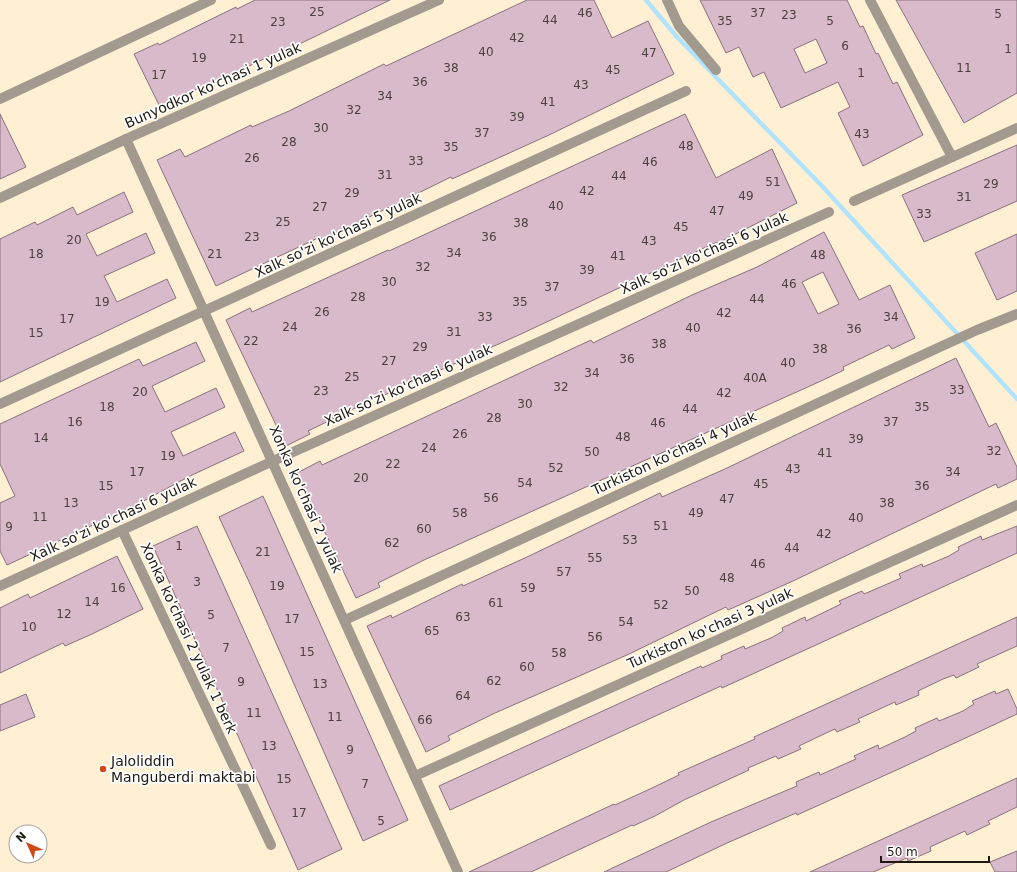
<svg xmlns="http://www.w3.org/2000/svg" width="1017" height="872" font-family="'DejaVu Sans',sans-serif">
	<rect width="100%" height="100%" fill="#fff0d4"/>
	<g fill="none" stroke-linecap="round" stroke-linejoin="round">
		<polyline stroke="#b1e3fc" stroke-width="4.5" points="646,0 677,37 822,186 1017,399"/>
	</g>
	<g fill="#d9baca" stroke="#8b707e" fill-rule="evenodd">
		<polygon points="255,0 390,0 279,54 278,52 200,90 199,88 160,107 134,54 158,43 159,45 236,7 237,9"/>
		<polygon points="527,0 594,0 612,38 648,21 674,74 549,135 452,179 451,177 353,225 321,239 320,237 216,286 157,160 180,149 185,157 251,125 252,127 289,111 384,64 386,66"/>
		<path d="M700,0H847L860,27L863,26L876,54L878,53L893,84L897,82L923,135L863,166L838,113L850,107L838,82L781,108L764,72L753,77L739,47L726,53ZM816,39L827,63L805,73L794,49Z"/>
		<polygon points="896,0 1017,0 1017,93 964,123"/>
		<polygon points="0,114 26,167 0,179"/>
		<polygon points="685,114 716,178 772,149 797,203 718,243 717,242 521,334 353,409 308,431 310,434 286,446 226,320 250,308 252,312 388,250 389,251"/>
		<polygon points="1017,145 1017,201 924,242 902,195"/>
		<polygon points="124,192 133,212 86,234 97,256 146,233 155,253 104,276 117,302 167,279 176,298 0,382 0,239 35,222 37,225 73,207 77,215"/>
		<path d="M824,232L859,300L890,285L915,338L892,349L889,345L843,367L844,370L821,381L424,560L378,583L380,587L356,598L297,473L320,461L322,465L591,340L593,343L692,295L757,267ZM823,272L839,304L818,314L802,282Z"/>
		<polygon points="1017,234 1017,291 997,300 975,253"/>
		<polygon points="196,342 205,361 152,386 165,412 216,388 225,407 171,432 183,456 235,432 244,451 192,475 138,504 7,565 0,551 0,503 15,496 0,464 0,424 139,359 143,366"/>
		<polygon points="956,358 989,427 996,423 1017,467 1017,479 998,488 996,484 793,581 728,610 726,607 627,655 495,713 448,736 450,740 426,752 367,626 391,615 392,618 462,584 463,586 527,557 660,493 662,497 727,468"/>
		<polygon points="263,496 408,820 363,841 251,586 219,517"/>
		<polygon points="197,526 342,849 298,870 153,546"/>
		<polygon points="1017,526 1017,553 722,688 721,686 450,810 439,786 701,666 702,668 722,659 721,656 744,646 745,649 773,637 783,631 782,628 805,617 806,621 841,604 839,601 862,591 864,594 885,585 901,578 899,574 922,564 923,567 949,556 959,550 958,547 981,536 982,540"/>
		<polygon points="117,556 143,609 92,634 65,646 63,643 0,673 0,608 28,594 30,598"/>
		<polygon points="1017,617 1017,646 977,664 979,667 956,678 954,675 943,679 918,691 919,695 896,705 895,702 858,719 860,722 837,732 835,729 824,734 799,746 801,749 778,759 776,756 748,768 749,770 684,800 655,816 633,826 632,825 531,872 469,872 614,804 615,805 650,789 679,775 678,773 755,739 754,737"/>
		<polygon points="1008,689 1017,709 1017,714 901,768 797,815 796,813 727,843 666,872 604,872 711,822 797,786 796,782 819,772 820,775 856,759 854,756 878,745 879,749 905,737 916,731 915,728 937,718 939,721 963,711 974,704 972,701 995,691 996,694"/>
		<polygon points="26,694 35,717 0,731 0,705"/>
		<polygon points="1017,778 1017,807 988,821 990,824 967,835 965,831 930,847 931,851 908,861 907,858 873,872 810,872"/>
		<polygon points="1017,851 1017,872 995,872 990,862"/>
	</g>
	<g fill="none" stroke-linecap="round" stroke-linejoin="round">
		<g stroke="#a2998f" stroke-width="10">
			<polyline points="667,0 679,26 716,70"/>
			<polyline points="870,0 952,157"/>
			<polyline points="0,99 211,0"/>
			<polyline points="126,139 458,872"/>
			<polyline points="0,198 126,139 439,0"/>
			<polyline points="854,201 1017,128"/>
			<polyline points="0,404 686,91"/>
			<polyline points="122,530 271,845"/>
			<polyline points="0,586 273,461 829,212"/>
			<polyline points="345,620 977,330 1017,314"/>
			<polyline points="415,776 1017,505"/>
		</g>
	</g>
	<circle fill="#d04918" stroke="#fff" stroke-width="1.5" cx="103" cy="769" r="4"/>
	<g text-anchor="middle" stroke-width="3.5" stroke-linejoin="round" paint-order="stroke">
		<g font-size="12" fill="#4d413e">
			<text x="317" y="16">25</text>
			<text x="585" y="17">46</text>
			<text x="758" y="17">37</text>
			<text x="998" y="18">5</text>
			<text x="789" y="19">23</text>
			<text x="550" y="24">44</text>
			<text x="725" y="25">35</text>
			<text x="830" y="25">5</text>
			<text x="278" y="26">23</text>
			<text x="517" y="42">42</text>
			<text x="237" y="43">21</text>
			<text x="845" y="50">6</text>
			<text x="1008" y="53">1</text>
			<text x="486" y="56">40</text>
			<text x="649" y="57">47</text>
			<text x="199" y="62">19</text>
			<text x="451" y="72">38</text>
			<text x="964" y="72">11</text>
			<text x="613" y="74">45</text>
			<text x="861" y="77">1</text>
			<text x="159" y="79">17</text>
			<text x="420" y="86">36</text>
			<text x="581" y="89">43</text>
			<text x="385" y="100">34</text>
			<text x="548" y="106">41</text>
			<text x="354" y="114">32</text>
			<text x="517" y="121">39</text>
			<text x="321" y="132">30</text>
			<text x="482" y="137">37</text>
			<text x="862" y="138">43</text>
			<text x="289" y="146">28</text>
			<text x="686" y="150">48</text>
			<text x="451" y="151">35</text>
			<text x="252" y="162">26</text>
			<text x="416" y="165">33</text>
			<text x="650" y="166">46</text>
			<text x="385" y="179">31</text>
			<text x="619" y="180">44</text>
			<text x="773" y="186">51</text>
			<text x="991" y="188">29</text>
			<text x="587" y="195">42</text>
			<text x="352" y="197">29</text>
			<text x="746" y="200">49</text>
			<text x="964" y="201">31</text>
			<text x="556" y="210">40</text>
			<text x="320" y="211">27</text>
			<text x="717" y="215">47</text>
			<text x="924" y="218">33</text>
			<text x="283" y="226">25</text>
			<text x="521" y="227">38</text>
			<text x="681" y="231">45</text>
			<text x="252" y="241">23</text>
			<text x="489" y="241">36</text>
			<text x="74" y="244">20</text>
			<text x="649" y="245">43</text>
			<text x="454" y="257">34</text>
			<text x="36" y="258">18</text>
			<text x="215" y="258">21</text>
			<text x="818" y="259">48</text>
			<text x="618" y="260">41</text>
			<text x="423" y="271">32</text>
			<text x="587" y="274">39</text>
			<text x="389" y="286">30</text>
			<text x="789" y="288">46</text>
			<text x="552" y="291">37</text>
			<text x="358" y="301">28</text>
			<text x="757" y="303">44</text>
			<text x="102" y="306">19</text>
			<text x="520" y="306">35</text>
			<text x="322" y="316">26</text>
			<text x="724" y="317">42</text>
			<text x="485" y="321">33</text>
			<text x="891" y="321">34</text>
			<text x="67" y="323">17</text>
			<text x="290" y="331">24</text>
			<text x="693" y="332">40</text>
			<text x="854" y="333">36</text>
			<text x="454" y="336">31</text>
			<text x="36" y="337">15</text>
			<text x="251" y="345">22</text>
			<text x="659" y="348">38</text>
			<text x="420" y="351">29</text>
			<text x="820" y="353">38</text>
			<text x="627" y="363">36</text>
			<text x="389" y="365">27</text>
			<text x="788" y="367">40</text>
			<text x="592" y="377">34</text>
			<text x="352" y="381">25</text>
			<text x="755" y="382">40A</text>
			<text x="561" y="391">32</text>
			<text x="957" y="394">33</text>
			<text x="321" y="395">23</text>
			<text x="140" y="396">20</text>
			<text x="724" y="397">42</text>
			<text x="525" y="408">30</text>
			<text x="107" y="411">18</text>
			<text x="922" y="411">35</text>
			<text x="690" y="413">44</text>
			<text x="494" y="422">28</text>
			<text x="75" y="426">16</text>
			<text x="891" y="426">37</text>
			<text x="658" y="427">46</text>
			<text x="460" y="438">26</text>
			<text x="623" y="441">48</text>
			<text x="41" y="442">14</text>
			<text x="856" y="443">39</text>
			<text x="429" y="452">24</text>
			<text x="994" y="455">32</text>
			<text x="592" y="456">50</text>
			<text x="825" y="457">41</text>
			<text x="168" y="460">19</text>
			<text x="393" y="468">22</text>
			<text x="556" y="472">52</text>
			<text x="793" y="473">43</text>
			<text x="137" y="476">17</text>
			<text x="953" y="476">34</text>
			<text x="361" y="482">20</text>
			<text x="525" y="487">54</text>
			<text x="761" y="488">45</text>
			<text x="106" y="490">15</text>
			<text x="922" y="490">36</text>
			<text x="491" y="502">56</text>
			<text x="727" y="503">47</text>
			<text x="71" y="507">13</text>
			<text x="887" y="507">38</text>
			<text x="460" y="517">58</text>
			<text x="696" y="517">49</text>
			<text x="40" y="521">11</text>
			<text x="856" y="522">40</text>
			<text x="661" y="530">51</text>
			<text x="9" y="531">9</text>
			<text x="424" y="533">60</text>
			<text x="824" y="538">42</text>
			<text x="630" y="544">53</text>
			<text x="392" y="547">62</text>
			<text x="179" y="550">1</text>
			<text x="792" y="552">44</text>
			<text x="263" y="556">21</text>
			<text x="595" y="562">55</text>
			<text x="758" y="568">46</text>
			<text x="564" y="576">57</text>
			<text x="727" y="582">48</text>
			<text x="197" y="586">3</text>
			<text x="277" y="590">19</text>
			<text x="118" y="592">16</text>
			<text x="528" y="592">59</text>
			<text x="692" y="595">50</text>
			<text x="92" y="606">14</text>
			<text x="496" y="607">61</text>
			<text x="661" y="609">52</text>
			<text x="64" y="618">12</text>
			<text x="211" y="619">5</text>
			<text x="463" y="621">63</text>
			<text x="292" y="623">17</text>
			<text x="626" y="626">54</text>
			<text x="29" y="631">10</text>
			<text x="432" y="635">65</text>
			<text x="595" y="641">56</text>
			<text x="226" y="652">7</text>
			<text x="307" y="656">15</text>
			<text x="559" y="657">58</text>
			<text x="527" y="671">60</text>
			<text x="494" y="685">62</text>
			<text x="241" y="686">9</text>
			<text x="320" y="688">13</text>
			<text x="463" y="700">64</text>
			<text x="254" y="717">11</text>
			<text x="335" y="721">11</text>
			<text x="425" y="724">66</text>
			<text x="269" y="750">13</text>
			<text x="350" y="754">9</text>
			<text x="284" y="783">15</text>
			<text x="365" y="788">7</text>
			<text x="299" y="817">17</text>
			<text x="381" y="825">5</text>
		</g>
		<g font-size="14" fill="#1e190f" stroke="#fff">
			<text transform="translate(213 85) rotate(-24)" y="5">Bunyodkor ko'chasi 1 yulak</text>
			<text transform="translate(338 235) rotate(-25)" y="5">Xalk so'zi ko'chasi 5 yulak</text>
			<text transform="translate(704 253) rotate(-24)" y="5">Xalk so'zi ko'chasi 6 yulak</text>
			<text transform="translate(408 385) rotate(-24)" y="5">Xalk so'zi ko'chasi 6 yulak</text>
			<text transform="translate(674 453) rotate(-25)" y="5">Turkiston ko'chasi 4 yulak</text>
			<text transform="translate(306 499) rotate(66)" y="5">Xonka ko'chasi 2 yulak</text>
			<text transform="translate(113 519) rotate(-25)" y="5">Xalk so'zi ko'chasi 6 yulak</text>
			<text transform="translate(710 628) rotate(-24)" y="5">Turkiston ko'chasi 3 yulak</text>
			<text transform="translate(189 638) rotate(65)" y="5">Xonka ko'chasi 2 yulak 1 berk</text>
		</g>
		<g font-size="14" fill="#1e190f" stroke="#fff" text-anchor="start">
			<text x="111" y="766">Jaloliddin<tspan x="111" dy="16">Manguberdi maktabi</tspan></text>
		</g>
	</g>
	<g transform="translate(28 844) rotate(315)"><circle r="19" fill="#ffffff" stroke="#a5a39f"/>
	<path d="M0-3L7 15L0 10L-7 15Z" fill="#d04918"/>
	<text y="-6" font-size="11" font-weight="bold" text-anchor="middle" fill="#1e190f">N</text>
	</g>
	<path d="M881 856v6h108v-6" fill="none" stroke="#1e190f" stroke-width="2"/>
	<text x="887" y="856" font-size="12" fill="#1e190f" stroke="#ffffff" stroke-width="3" paint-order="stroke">50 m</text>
</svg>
